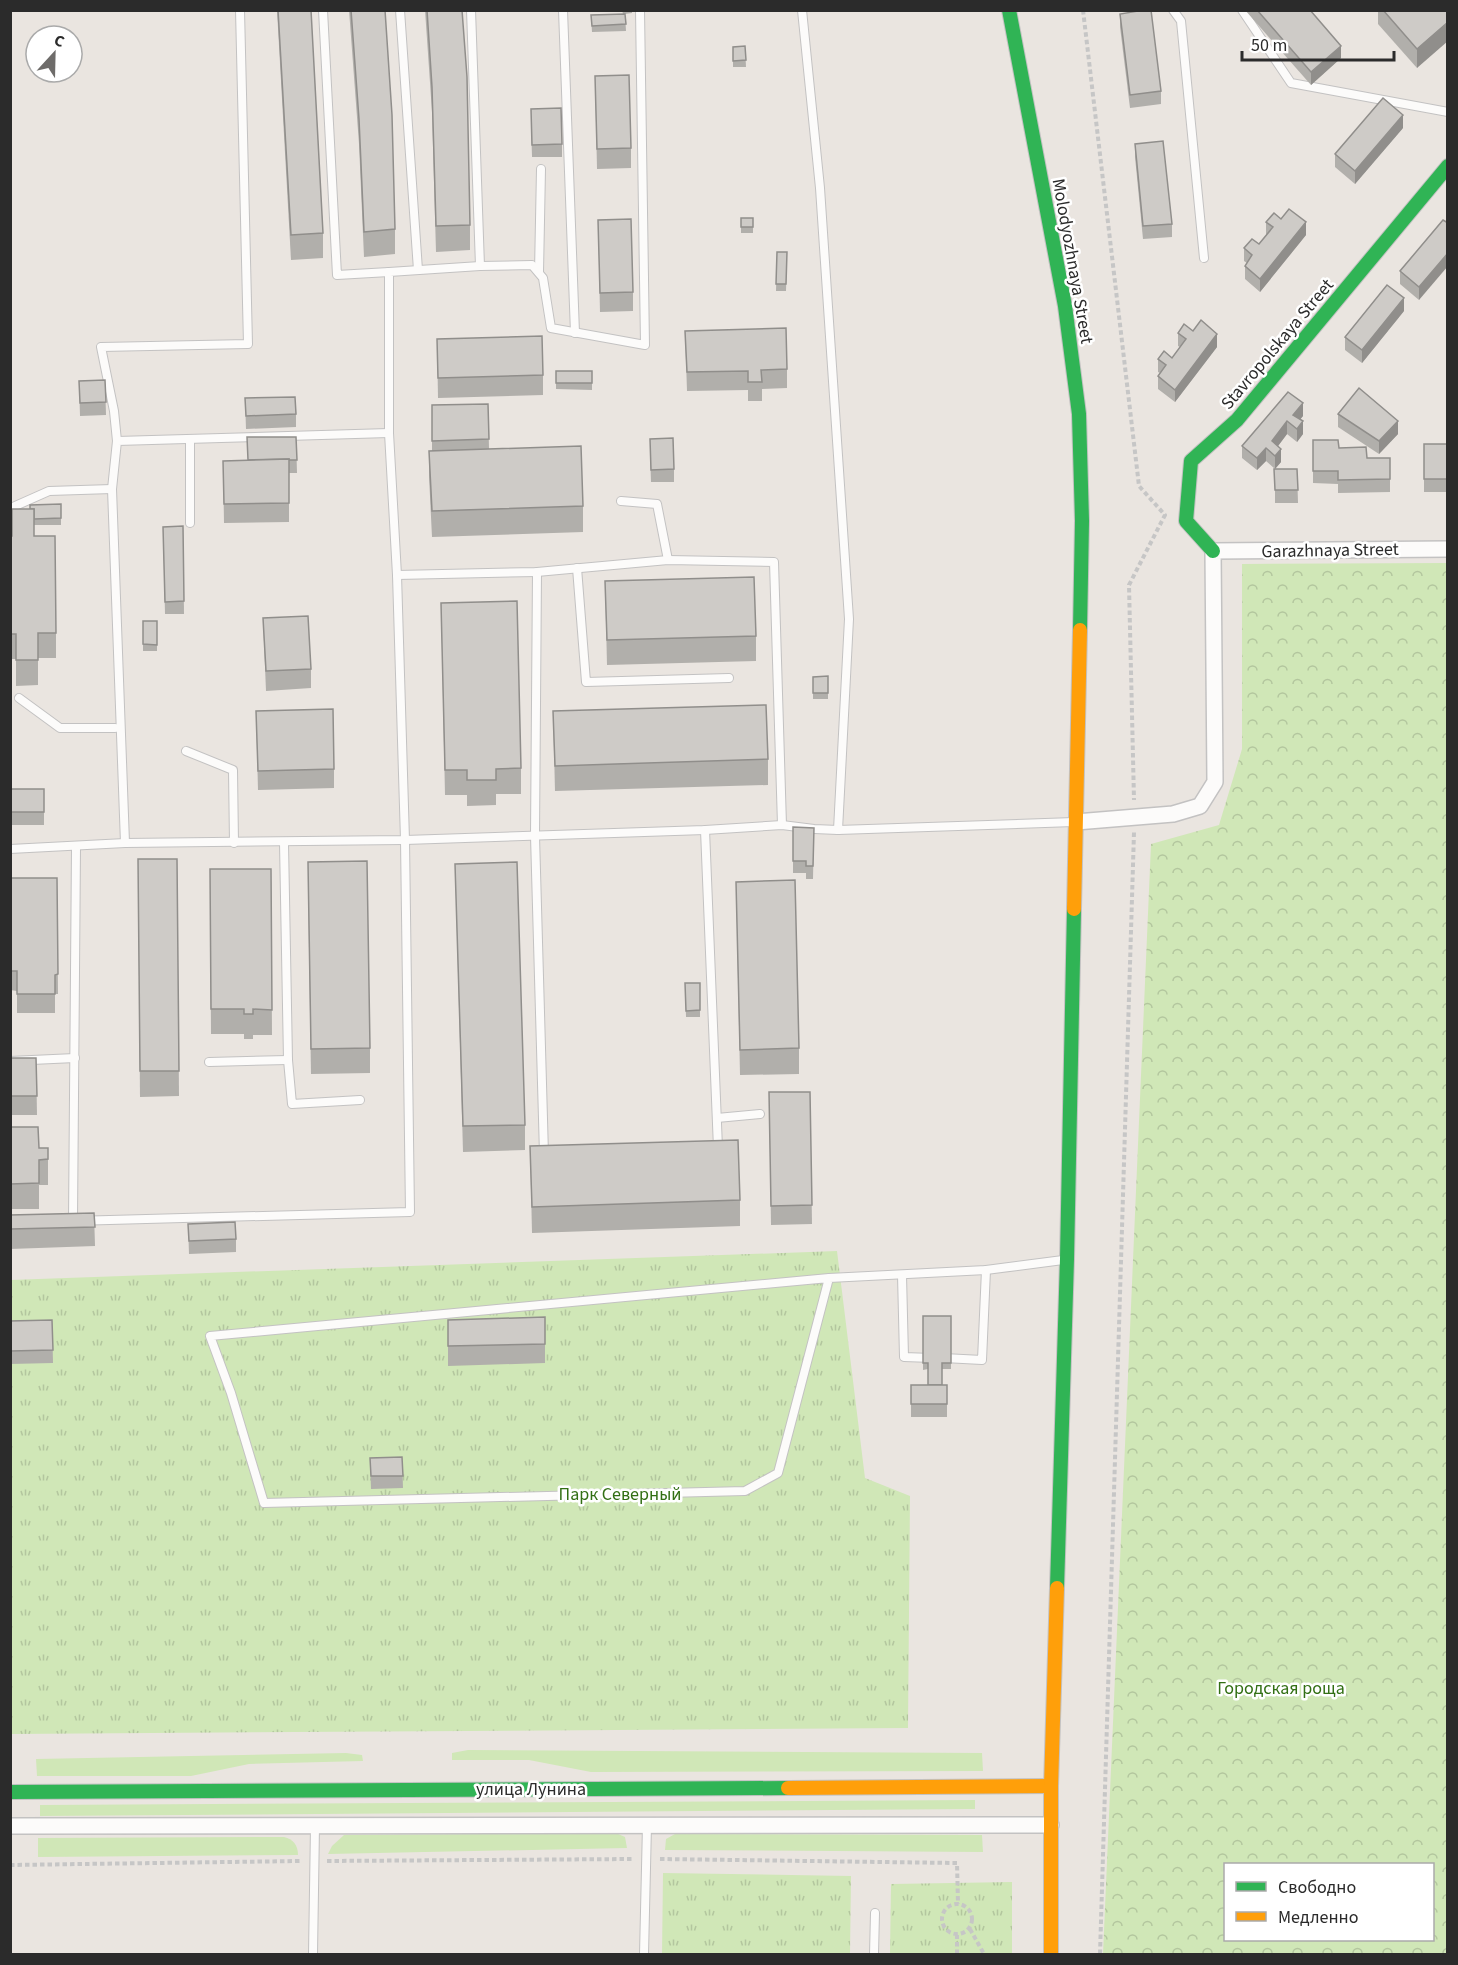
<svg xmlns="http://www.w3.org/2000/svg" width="1458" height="1965" font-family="'Source Sans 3',sans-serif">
	<defs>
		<pattern id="forest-crowns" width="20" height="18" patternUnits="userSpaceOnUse" patternTransform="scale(1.5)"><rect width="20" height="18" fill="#d0e7b7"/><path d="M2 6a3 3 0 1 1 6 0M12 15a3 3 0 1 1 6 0" fill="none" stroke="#b3c69e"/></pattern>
		<pattern id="park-tufts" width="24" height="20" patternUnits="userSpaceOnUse" patternTransform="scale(1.5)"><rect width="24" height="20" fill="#d0e7b7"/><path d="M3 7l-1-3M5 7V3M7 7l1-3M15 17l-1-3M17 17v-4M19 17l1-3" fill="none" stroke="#b3c69e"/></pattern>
	</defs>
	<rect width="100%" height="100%" fill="#eae5e0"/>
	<g fill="#d0e7b7">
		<polygon points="468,1750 982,1753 983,1771 591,1772 529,1760 452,1760 452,1753"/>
		<polygon points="346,1753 362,1755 363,1761 249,1764 191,1776 37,1776 36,1759"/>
		<polygon points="975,1800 975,1809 40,1816 40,1805"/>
		<polygon points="616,1833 625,1837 627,1848 328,1854 332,1846 344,1835"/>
		<polygon points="675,1834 982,1835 983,1852 665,1850 666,1839"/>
		<path d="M284,1837C293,1839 298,1845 298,1855L38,1857V1838Z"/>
	</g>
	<path fill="url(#forest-crowns)" fill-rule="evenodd" d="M1447,563V1954H1103L1151,844L1219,825L1242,749V564ZM1226,1864H1432V1940H1226Z"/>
	<g fill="url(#park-tufts)">
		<polygon points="837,1251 865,1478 910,1496 908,1728 11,1734 10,1280"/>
		<polygon points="663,1873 851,1876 850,1954 662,1954"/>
		<polygon points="1012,1882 1012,1954 890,1954 891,1884"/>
	</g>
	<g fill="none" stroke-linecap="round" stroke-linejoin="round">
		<g stroke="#c3c2c2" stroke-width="10">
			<g id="lane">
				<polyline points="323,10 337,275 389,272"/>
				<polyline points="400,10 418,270"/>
				<polyline points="471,10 480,266"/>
				<polyline points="563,10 575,333"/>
				<polyline points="802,10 820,188 849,619 838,830"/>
				<polyline points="1173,10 1181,21 1204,258"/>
				<polyline points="1242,10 1291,83 1448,112"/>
				<polyline points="539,272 541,169"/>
				<polyline points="190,439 190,523"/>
				<polyline points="117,441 114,411 101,347 248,344 240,10"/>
				<polyline points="621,501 657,504 668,560"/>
				<polyline points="13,507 49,491 112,489"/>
				<polyline points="577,568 586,682 729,678"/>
				<polyline points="537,572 535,836 544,1154"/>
				<polyline points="397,575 537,572 668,560 774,562 782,825"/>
				<polyline points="19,698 60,728 115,728"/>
				<polyline points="186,751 233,770 234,843"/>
				<polyline points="705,830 718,1148"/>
				<polyline points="125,843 112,489 117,441 389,433"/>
				<polyline points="284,843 288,1060 292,1104 360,1100"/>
				<polyline points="76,847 73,1221 410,1212 405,840 397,575 389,433 389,272 480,266 532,265 543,278 551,328 645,345 640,10"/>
				<polyline points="10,849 125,843 405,840 705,830 782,825 814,829 838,830 1074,822"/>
				<polyline points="10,1061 75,1058"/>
				<polyline points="209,1062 288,1060"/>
				<polyline points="717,1118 760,1114"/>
				<polyline points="902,1275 904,1357 932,1358"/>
				<polyline points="829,1278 778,1473 745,1491 264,1503 231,1393 210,1336 829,1278 986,1270 1063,1260"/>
				<polyline points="944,1358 982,1360 986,1270"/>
				<polyline points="313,1954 315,1826"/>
				<polyline points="644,1954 647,1825"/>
				<polyline points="874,1954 875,1913"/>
			</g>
		</g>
		<g stroke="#c3c2c2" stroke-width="18">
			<g id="street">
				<polyline points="1076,822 1173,814 1200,806 1215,782 1213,551 1448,549"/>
				<polyline points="10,1826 1051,1825"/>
			</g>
		</g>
		<g stroke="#c3c2c2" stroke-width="16">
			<g id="fast">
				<polyline points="1009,10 1065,306 1079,414 1082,521 1080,630"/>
				<polyline points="1213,551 1186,521 1191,461 1237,420 1448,166"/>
				<polyline points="1057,1588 1067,1259 1074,909"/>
				<polyline points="10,1792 788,1788"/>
			</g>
		</g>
		<g stroke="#c3c2c2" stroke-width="16">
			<g id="slow">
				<polyline points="1074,909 1080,630"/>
				<polyline points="788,1788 1051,1786"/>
				<polyline points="1051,1954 1051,1786 1057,1588"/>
			</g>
		</g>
		<g stroke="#c6c6c6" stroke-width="4" stroke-dasharray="4.5 3" stroke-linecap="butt">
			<polyline points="1083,10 1139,486 1165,515 1129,585 1134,800"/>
			<polyline points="660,1859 957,1863 958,1904"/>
			<polyline points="327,1861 634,1859"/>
			<polyline points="10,1865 301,1861"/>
			<circle cx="957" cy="1919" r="15"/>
			<polyline points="970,1929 984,1954"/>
			<polyline points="957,1954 957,1935"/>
			<polyline points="1100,1954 1134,832"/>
		</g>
		<use href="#lane" stroke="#fcfbfa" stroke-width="8"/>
		<use href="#street" stroke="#fcfbfa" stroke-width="15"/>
		<use href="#fast" stroke="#30b455" stroke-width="14"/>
		<use href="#slow" stroke="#ff9f0a" stroke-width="14"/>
	</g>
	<g fill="#b1afab">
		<polygon points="277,10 311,10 323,233 323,258 291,260"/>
		<polygon points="349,10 385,10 395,229 395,254 364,257 359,144"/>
		<polygon points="425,10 462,10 470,225 470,250 436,252 432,112"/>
		<polygon points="622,10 632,10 632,13 625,14 626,31 592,32 591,15 623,14"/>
		<polygon points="1245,10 1310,10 1341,58 1311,85"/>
		<polygon points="1378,10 1448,10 1417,68 1378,24"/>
		<polygon points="1120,14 1161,91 1161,104 1130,108 1120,27"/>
		<polygon points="745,46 746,67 733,67 733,47"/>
		<polygon points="595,76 631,148 631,168 597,169"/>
		<polygon points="531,122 562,144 562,157 532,157"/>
		<polygon points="1403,128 1355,184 1335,167 1335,154"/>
		<polygon points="1135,144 1172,224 1172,237 1143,239 1135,157"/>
		<rect x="741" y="218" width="12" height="15"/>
		<polygon points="598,220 633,292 633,311 600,312"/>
		<polygon points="1443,220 1419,300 1400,284 1400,271"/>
		<polygon points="1266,222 1306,235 1260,292 1245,279 1245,266 1247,263 1244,261 1244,248 1259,244 1266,236"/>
		<polygon points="777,252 787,252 786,291 776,291"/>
		<polygon points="1404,311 1362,363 1345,350 1345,337"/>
		<polygon points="685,331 787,369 787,388 762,389 762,401 748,401 748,390 687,391"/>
		<polygon points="1193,331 1217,347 1175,402 1158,389 1158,376 1160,373 1158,372 1158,359 1172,358 1180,347 1178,346 1178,333"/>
		<polygon points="437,339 543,375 543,395 438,398"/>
		<polygon points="556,371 592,371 592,390 556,389"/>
		<polygon points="105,380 106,415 80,416 79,381"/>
		<polygon points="1288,392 1303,416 1300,419 1303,434 1297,442 1287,434 1278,446 1281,462 1275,469 1297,469 1298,503 1275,503 1275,469 1266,461 1257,470 1242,458 1242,446"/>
		<polygon points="245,398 296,414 296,427 246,429"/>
		<polygon points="488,404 489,449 583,506 583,532 432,537 429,476 429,451 432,451 432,405"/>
		<polygon points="1338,414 1398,434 1379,454 1338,427"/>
		<polygon points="296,437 297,473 289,473 289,522 224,523 223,461 248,460"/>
		<polygon points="1313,440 1367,458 1390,458 1390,492 1338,493 1338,484 1313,483"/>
		<rect x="1424" y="444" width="24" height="48"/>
		<polygon points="650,452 674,469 674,482 651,482"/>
		<polygon points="61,504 61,525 34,525 34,536 56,633 56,658 38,658 38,685 16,686 16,659 10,659 10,536 12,536 30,509"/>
		<polygon points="183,526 184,614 165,614 163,527"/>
		<polygon points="605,581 756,636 756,661 607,665"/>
		<polygon points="441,603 521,768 521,794 496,794 496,805 467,806 467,795 445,795"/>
		<polygon points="263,618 311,669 311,688 266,691"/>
		<rect x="143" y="621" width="14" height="30"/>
		<polygon points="828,676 828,699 813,699 813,677"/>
		<polygon points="256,711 334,769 334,788 258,790"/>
		<polygon points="553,711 768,759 768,785 555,791"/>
		<rect x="10" y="789" width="34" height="36"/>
		<polygon points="793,827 814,828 813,879 806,879 806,873 793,873"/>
		<polygon points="138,859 177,859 179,1096 140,1097"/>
		<polygon points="455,864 525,1125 525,1150 463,1152"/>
		<polygon points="210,869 271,869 272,1035 253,1035 253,1039 244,1039 244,1034 211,1034"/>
		<polygon points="10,878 57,878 58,994 55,994 55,1013 17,1013 17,991 10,990"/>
		<polygon points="736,882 799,1048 799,1074 740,1075"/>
		<polygon points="308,887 370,1048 370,1073 311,1074"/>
		<polygon points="685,983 700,983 700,1017 686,1017"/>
		<polygon points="10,1058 36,1058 37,1115 10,1115"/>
		<polygon points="769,1092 810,1092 812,1224 771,1225"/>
		<polygon points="10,1127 39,1148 48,1148 48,1185 39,1185 39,1209 10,1209"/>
		<polygon points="530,1146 740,1200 740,1226 532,1233"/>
		<polygon points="94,1213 95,1246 10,1249 10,1215"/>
		<polygon points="188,1224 236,1239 236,1252 189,1254"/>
		<polygon points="923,1316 951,1316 951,1369 942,1369 942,1385 947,1385 947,1417 911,1417 911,1385 928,1385 928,1369 923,1370"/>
		<polygon points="545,1317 545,1363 448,1366 448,1320"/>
		<polygon points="52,1320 53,1363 10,1364 10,1321"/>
		<polygon points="402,1457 403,1488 371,1489 370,1458"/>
	</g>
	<g fill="#908e8b">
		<polygon points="1448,22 1448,41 1417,68 1417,49"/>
		<polygon points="1341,46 1341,58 1311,85 1311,72"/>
		<polygon points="1403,115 1403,128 1355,184 1355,171"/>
		<polygon points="1306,222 1306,235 1260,292 1260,279"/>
		<polygon points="1448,253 1448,266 1419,300 1419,287"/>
		<polygon points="1404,298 1404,311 1362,363 1362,350"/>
		<polygon points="1217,334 1217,347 1175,402 1175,390"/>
		<polygon points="1303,403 1303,416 1294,427 1293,415"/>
		<polygon points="1287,421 1287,434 1272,454 1272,441"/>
		<polygon points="1303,421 1303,434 1297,442 1297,429"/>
		<polygon points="1398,421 1398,434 1379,454 1379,441"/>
		<polygon points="1266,448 1266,461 1257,470 1257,458"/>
		<polygon points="1281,449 1281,462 1275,469 1275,456"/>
	</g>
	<g fill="#cecbc7" stroke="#908e8b" stroke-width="1.5">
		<polygon points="278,10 311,10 323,233 291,235"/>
		<polygon points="351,10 385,10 392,115 395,229 364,232 359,119"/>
		<polygon points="427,10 462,10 467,77 470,225 436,226 432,87"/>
		<polygon points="1144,10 1151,10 1161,91 1130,95 1120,14"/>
		<polygon points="1257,10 1310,10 1341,46 1311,72"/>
		<polygon points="1383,10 1448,10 1448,22 1417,49"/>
		<polygon points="625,14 626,24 592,26 591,15"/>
		<polygon points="745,46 746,60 733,61 733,47"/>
		<polygon points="629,75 631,148 597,149 595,76"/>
		<polygon points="1383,98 1403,115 1355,171 1335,154"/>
		<polygon points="561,108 562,144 532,145 531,109"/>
		<polygon points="1163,141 1172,224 1143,226 1135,144"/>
		<polygon points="1289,209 1306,222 1260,279 1245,266 1252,255 1244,248 1252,239 1259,244 1273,227 1266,222 1274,213 1281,219"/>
		<rect x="741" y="218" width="12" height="9"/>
		<polygon points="631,219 633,292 600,293 598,220"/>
		<polygon points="1443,220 1448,223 1448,253 1419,287 1400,271"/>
		<polygon points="777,252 787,252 786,284 776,284"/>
		<polygon points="1387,285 1404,298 1362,350 1345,337"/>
		<polygon points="1201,320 1217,334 1175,390 1158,376 1166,365 1158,359 1164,351 1172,358 1186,339 1178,333 1184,324 1193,331"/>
		<polygon points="786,328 787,369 761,370 762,382 748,382 748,371 687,372 685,331"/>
		<polygon points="542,336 543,375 438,378 437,339"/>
		<rect x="556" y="371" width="36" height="12"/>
		<polygon points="105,380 106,402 80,403 79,381"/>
		<polygon points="1359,388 1398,421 1379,441 1338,414"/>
		<polygon points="1288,392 1303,403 1293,415 1303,421 1297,429 1287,421 1272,441 1281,449 1275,456 1266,448 1257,458 1242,446"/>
		<polygon points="295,397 296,414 246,416 245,398"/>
		<polygon points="488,404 489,439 432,441 432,405"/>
		<polygon points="247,437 296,437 297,460 289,460 289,459 248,460"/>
		<polygon points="673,438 674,469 651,470 650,439"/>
		<polygon points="1313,440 1338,440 1339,448 1366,447 1367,458 1390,458 1390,479 1338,480 1338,471 1313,471"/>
		<rect x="1424" y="444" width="24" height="35"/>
		<polygon points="581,446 583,506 432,511 429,451"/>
		<polygon points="289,459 289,503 224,504 223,461"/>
		<polygon points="1274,469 1297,469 1298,490 1275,490"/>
		<polygon points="61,504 61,518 34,519 34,509 30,509 30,505"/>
		<polygon points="12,509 34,509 34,536 55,536 56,633 38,633 38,660 16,660 16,634 10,634 10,536 12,536"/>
		<polygon points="183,526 184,601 165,602 163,527"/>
		<polygon points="754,577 756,636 607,640 605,581"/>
		<polygon points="517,601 521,768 496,769 496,780 467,780 467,770 445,770 441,603"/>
		<polygon points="308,616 311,669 266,671 263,618"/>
		<polygon points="143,621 157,621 157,645 143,644"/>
		<polygon points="828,676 828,693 813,693 813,677"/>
		<polygon points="766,705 768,759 555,766 553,711"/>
		<polygon points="333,709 334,769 258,771 256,711"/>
		<rect x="10" y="789" width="34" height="23"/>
		<polygon points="793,827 814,828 813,866 806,866 806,861 793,861"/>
		<polygon points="138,859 177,859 179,1071 140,1071"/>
		<polygon points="367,861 370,1048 311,1049 308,862"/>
		<polygon points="517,862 525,1125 463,1126 455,864"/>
		<polygon points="210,869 271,869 272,1010 253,1009 253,1014 244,1014 244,1009 211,1009"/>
		<polygon points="10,878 57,878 58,974 55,975 55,994 17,994 17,971 10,971"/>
		<polygon points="795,880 799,1048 740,1050 736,882"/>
		<polygon points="685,983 700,983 700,1010 686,1011"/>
		<polygon points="10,1058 36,1058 37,1096 10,1096"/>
		<polygon points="769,1092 810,1092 812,1205 771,1206"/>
		<polygon points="10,1127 38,1127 39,1148 48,1148 48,1159 39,1160 39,1183 10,1184"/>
		<polygon points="738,1140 740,1200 532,1207 530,1146"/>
		<polygon points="94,1213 95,1227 10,1229 10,1215"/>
		<polygon points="235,1222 236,1239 189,1241 188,1224"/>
		<polygon points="923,1316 951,1316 951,1363 942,1363 942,1385 928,1385 928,1363 923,1363"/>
		<polygon points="545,1317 545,1344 448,1346 448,1320"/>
		<polygon points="52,1320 53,1350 10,1351 10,1321"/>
		<rect x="911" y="1385" width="36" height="19"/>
		<polygon points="402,1457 403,1476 371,1476 370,1458"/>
	</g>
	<g text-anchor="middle" stroke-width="5" stroke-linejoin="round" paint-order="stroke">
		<g font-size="18" fill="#2b2b2b" stroke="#fff">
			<text transform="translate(1073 261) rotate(80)" y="6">Molodyozhnaya Street</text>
			<text transform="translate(1277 344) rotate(-50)" y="6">Stavropolskaya Street</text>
			<text transform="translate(1330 550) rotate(-1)" y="6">Garazhnaya Street</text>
			<text x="531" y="1795">улица Лунина</text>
		</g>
		<g font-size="18" fill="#326f14" stroke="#fff">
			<text x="620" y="1500">Парк Северный</text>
			<text x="1281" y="1694">Городская роща</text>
		</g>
	</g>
	<rect width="1458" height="1965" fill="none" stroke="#2b2b2b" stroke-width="24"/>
	<rect x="1224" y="1863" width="210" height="78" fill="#ffffff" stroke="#aaaaaa" stroke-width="1.5"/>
	<rect x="1236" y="1882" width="30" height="9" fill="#30b455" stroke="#aaaaaa" stroke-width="1.5"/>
	<text x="1278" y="1893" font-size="18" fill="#2b2b2b">Свободно</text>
	<rect x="1236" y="1912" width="30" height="9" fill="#ff9f0a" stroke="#aaaaaa" stroke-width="1.5"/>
	<text x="1278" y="1923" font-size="18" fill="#2b2b2b">Медленно</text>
	<g transform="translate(54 54) rotate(22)"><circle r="28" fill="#ffffff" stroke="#aaaaaa" stroke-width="1.5"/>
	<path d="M0-4.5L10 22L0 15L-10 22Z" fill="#6e6c6a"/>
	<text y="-9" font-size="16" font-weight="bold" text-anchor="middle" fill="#2b2b2b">С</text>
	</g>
	<path d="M1242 51v9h152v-9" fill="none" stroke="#2b2b2b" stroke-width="3"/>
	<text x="1251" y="51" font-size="18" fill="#2b2b2b" stroke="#ffffff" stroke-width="4.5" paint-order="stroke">50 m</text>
</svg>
